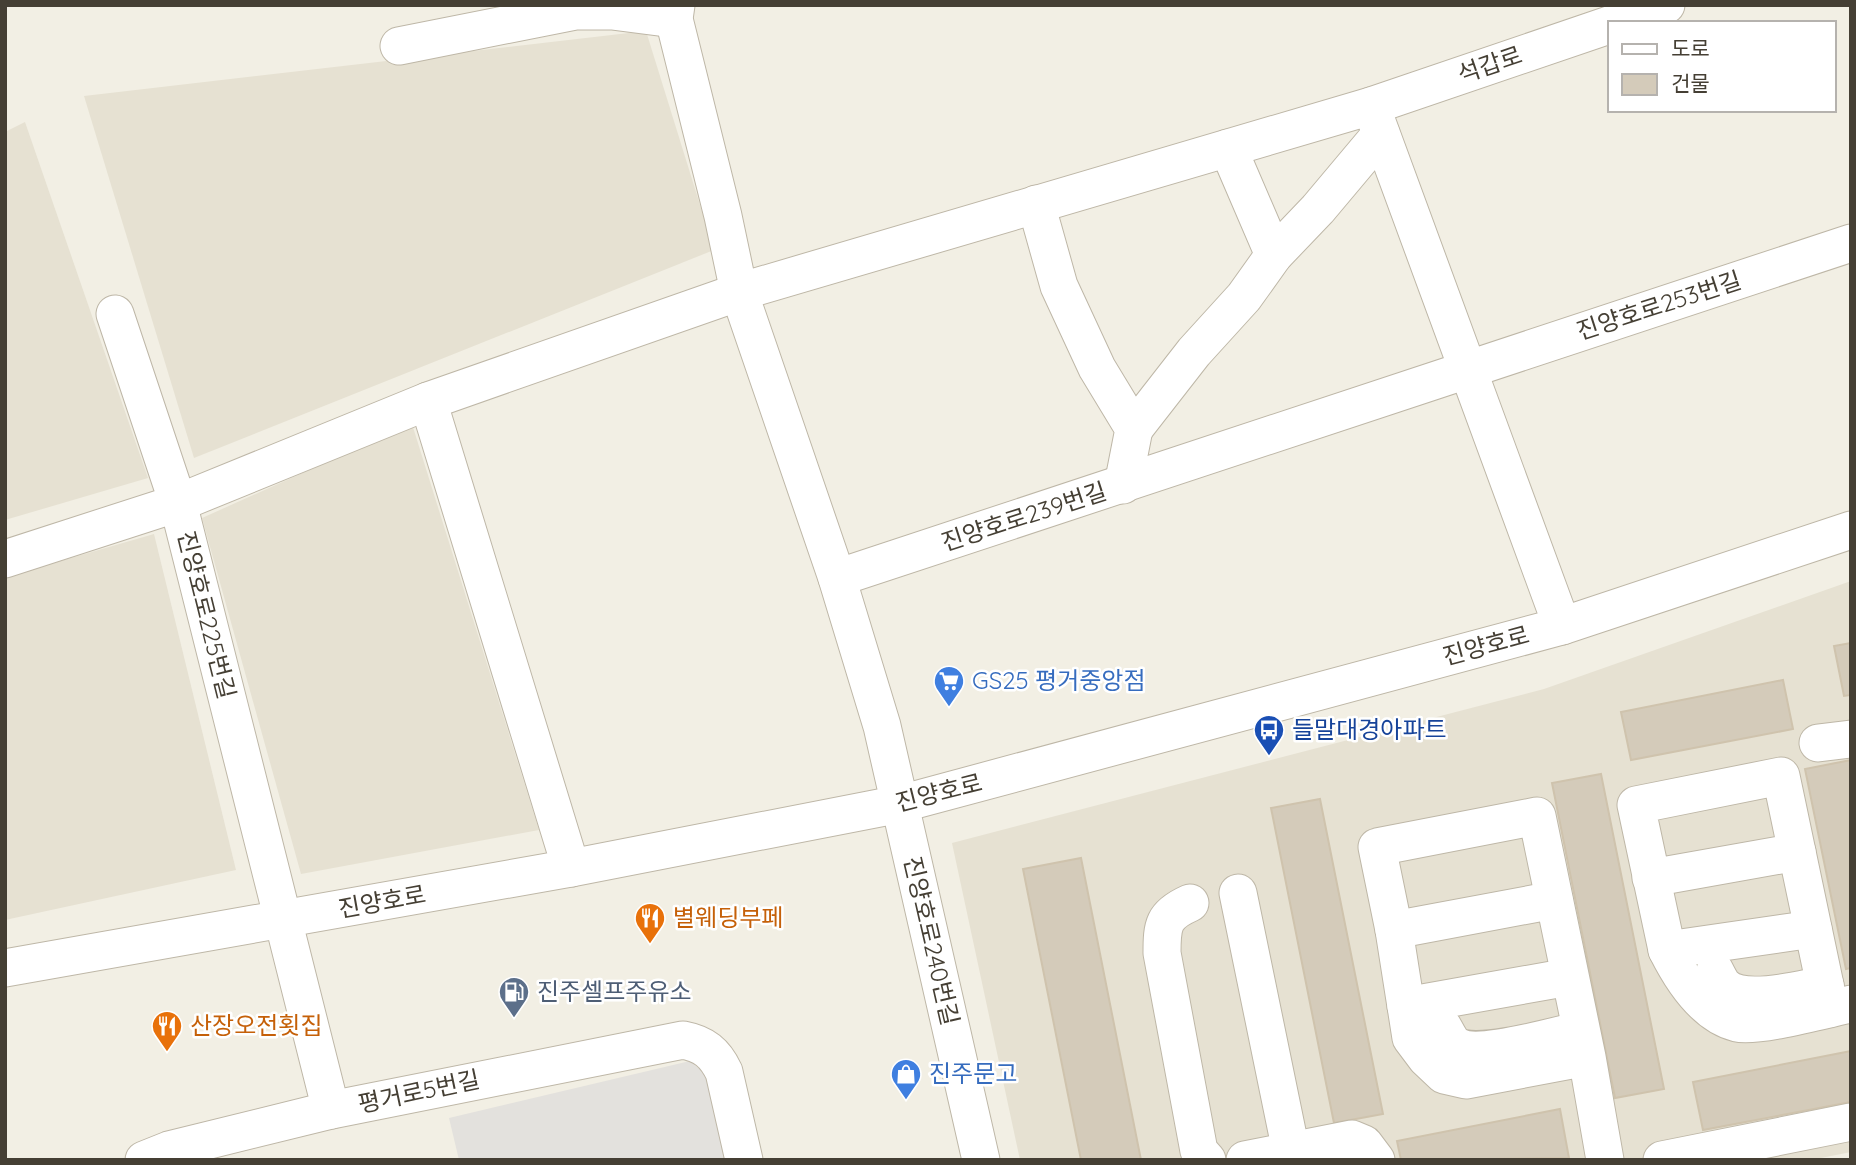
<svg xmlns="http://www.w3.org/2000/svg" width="1856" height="1165" font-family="Quicksand,'Noto Sans KR',sans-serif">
	<rect width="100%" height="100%" fill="#f2efe4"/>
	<g fill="#e6e1d2">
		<polygon points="646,31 714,250 194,458 84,96"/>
		<polygon points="25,122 148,478 5,520 5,132"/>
		<polygon points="412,424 539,830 301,874 202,518"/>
		<polygon points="154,534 236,870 5,920 5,577"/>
		<polygon points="1851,581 1851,1152 1811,1160 1020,1160 952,843 1544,689"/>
	</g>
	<polygon fill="#e3e1dd" points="690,1061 708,1076 729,1160 459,1160 449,1118"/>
	<g fill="#d4cbba" stroke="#cfc3ad" stroke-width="2">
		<polygon points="1851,643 1851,695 1844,696 1834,646"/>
		<polygon points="1783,680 1793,729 1631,760 1621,712"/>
		<polygon points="1851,760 1851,968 1846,969 1805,769"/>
		<polygon points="1601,774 1664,1089 1615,1098 1552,783"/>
		<polygon points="1320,799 1383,1114 1334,1123 1271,808"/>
		<polygon points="1081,858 1141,1160 1081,1160 1023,869"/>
		<polygon points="1851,1051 1851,1102 1703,1130 1693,1082"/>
		<polygon points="1560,1109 1569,1158 1401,1160 1397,1141"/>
	</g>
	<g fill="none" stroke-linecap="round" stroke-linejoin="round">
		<g stroke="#beb7a7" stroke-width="39">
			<g id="minor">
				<polyline points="676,5 674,19 723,216 739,292 837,578 882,726 981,1160"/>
				<polyline points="1614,23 1666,5"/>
				<polyline points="399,46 575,11 612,11 674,19"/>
				<polyline points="1371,106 1562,626"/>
				<polyline points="1228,148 1274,255"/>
				<polyline points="1036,204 1059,286 1097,368 1134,429 1123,485"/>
				<polyline points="115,314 178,503 331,1110"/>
				<polyline points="428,401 571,868"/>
				<polyline points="1134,429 1194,352 1244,297 1274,255 1318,209 1381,134"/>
				<polyline points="5,559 178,503 428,401 739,292 1371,106 1609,25"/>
				<polyline points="837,578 1851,243"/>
				<polyline points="1818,743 1851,739"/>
				<polyline points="1651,878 1797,852"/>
				<polyline points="1238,893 1291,1151"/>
				<path d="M1190,903C1163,915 1162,925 1162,953L1199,1151L1207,1160"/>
				<polyline points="1394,930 1554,900"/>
				<polyline points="1667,950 1813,929"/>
				<polyline points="5,968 571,868 900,804 1562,626 1851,530"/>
				<path d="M1715,971C1717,975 1720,981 1723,985C1743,1006 1799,989 1825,985"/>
				<polyline points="1406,1006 1569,977"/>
				<path d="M1830,1009L1781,776L1636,805L1667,950C1681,978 1704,1015 1737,1023C1757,1028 1827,1009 1851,1004"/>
				<path d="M1443,1027C1446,1032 1450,1041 1455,1045C1475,1059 1555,1036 1580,1030"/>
				<polyline points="1587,1057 1466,1080 1444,1075 1426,1058 1411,1038 1394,930 1377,847 1537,816 1587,1057 1605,1160"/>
				<path d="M144,1160L169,1150L331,1110L683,1040C704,1044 715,1053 724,1072L744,1160"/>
				<polyline points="1245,1160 1352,1139 1364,1144 1376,1160"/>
				<polyline points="1662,1160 1851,1122"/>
			</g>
		</g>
		<use href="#minor" stroke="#fff" stroke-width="37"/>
	</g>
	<defs>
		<g id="supermarket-pin" transform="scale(1.575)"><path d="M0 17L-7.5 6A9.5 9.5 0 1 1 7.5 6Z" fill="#3f7fe0" stroke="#fff"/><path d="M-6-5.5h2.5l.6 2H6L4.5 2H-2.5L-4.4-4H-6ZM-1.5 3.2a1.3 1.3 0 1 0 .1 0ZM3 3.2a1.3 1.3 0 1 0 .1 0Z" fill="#fff"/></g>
		<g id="bus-pin" transform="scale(1.575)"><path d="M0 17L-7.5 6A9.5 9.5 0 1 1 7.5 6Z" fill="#1a4fb4" stroke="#fff"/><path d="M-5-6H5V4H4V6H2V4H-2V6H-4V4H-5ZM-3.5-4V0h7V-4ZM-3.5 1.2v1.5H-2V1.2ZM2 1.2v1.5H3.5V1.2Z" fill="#fff"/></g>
		<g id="restaurant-pin" transform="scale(1.575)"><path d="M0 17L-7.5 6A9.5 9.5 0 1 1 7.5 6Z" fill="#e8710a" stroke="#fff"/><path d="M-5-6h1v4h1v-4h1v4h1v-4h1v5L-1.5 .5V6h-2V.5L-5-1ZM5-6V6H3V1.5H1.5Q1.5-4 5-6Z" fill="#fff"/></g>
		<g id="fuel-pin" transform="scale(1.575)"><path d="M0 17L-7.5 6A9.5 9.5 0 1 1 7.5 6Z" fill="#5c6f8a" stroke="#fff"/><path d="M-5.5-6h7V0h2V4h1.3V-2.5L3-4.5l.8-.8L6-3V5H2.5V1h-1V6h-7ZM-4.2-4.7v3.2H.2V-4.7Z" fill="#fff"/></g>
		<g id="shop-pin" transform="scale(1.575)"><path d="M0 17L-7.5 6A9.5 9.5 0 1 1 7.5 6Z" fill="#3f7fe0" stroke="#fff"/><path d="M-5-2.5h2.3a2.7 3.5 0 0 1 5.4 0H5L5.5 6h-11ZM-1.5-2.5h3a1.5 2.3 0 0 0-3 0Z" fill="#fff"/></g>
	</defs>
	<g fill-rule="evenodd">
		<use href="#supermarket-pin" x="949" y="681"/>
		<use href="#bus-pin" x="1269" y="730"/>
		<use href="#restaurant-pin" x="650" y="918"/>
		<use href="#fuel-pin" x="514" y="992"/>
		<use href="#restaurant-pin" x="167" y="1026"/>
		<use href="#shop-pin" x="906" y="1074"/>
	</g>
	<g text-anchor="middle" stroke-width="5" stroke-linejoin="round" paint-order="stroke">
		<g font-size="24" fill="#453f34" stroke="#fff">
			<text transform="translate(1490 65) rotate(-19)" y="8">석갑로</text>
			<text transform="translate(1659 306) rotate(-18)" y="8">진양호로253번길</text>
			<text transform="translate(1024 517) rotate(-18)" y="8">진양호로239번길</text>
			<text transform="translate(206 615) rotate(76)" y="8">진양호로225번길</text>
			<text transform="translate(1486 646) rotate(-15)" y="8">진양호로</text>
			<text transform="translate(939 793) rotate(-14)" y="8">진양호로</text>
			<text transform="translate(382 902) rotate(-10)" y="8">진양호로</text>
			<text transform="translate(931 941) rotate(77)" y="8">진양호로240번길</text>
			<text transform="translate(419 1092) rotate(-12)" y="8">평거로5번길</text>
		</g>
		<g font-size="24" fill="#366cbe" stroke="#fff" text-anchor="start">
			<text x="972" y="689">GS25 평거중앙점</text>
			<text x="929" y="1082">진주문고</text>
		</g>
		<g font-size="24" fill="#164399" stroke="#fff" text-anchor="start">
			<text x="1292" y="738">들말대경아파트</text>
		</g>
		<g font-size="24" fill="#c56008" stroke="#fff" text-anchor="start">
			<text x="673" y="926">별웨딩부페</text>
			<text x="190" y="1034">산장오전횟집</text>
		</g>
		<g font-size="24" fill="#4e5e75" stroke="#fff" text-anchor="start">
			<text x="537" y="1000">진주셀프주유소</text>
		</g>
	</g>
	<rect width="1856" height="1165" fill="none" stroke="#453f34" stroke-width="14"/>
	<rect x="1608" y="21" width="228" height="91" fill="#ffffff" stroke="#b5b2ae" stroke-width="2"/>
	<rect x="1622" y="44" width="35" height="10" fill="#ffffff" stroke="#b5b2ae" stroke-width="2"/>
	<text x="1671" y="56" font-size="21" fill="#453f34">도로</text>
	<rect x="1622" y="74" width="35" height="21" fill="#d4cbba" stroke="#b5b2ae" stroke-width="2"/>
	<text x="1671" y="91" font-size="21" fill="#453f34">건물</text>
</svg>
